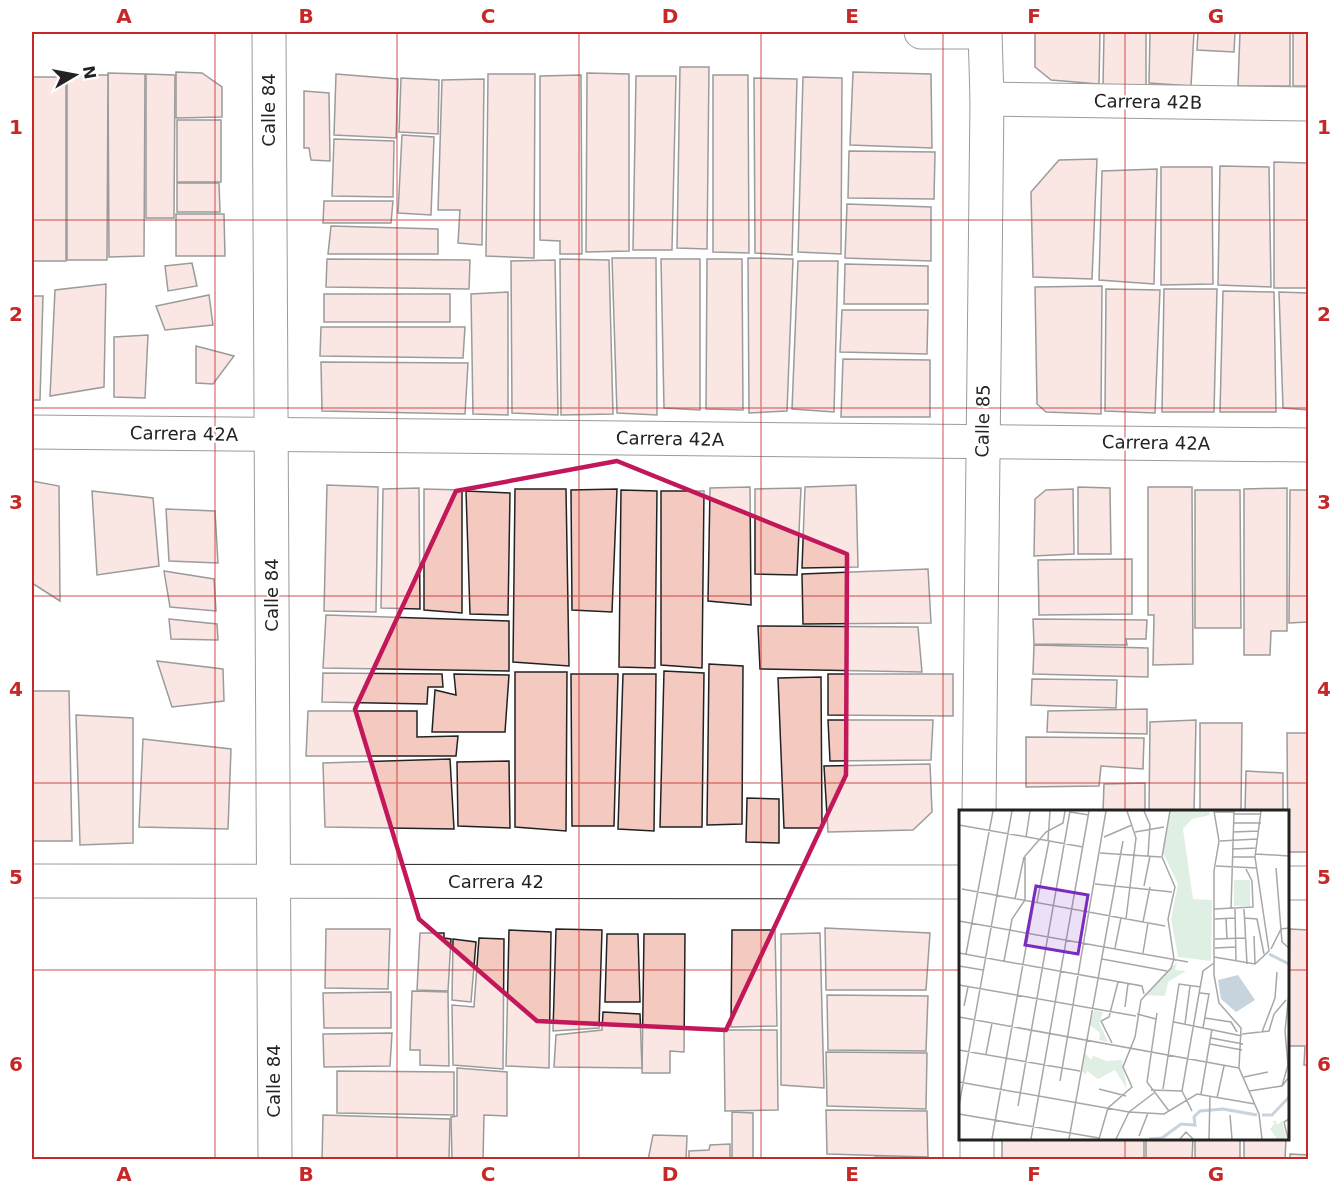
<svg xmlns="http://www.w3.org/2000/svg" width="1340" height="1191" font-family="'DejaVu Sans',sans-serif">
	<rect width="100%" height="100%" fill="#fff"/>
	<g fill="#f3c9c0" stroke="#222" stroke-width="1.5">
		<polygon points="1035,32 1100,32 1099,84 1051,80 1035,67"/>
		<polygon points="1104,32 1146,32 1146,85 1103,85"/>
		<polygon points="1150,32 1194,32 1191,86 1149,83"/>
		<polygon points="1198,32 1235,32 1234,52 1197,50"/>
		<polygon points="1240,32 1290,32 1290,86 1238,86"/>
		<rect x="1293" y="32" width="15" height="54"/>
		<polygon points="680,67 709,67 707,249 677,248"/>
		<polygon points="176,72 202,73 222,87 222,117 176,118"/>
		<polygon points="853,72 931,74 932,148 850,145"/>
		<polygon points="108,73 145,74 144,256 109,257"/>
		<polygon points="587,73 629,74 629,251 586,252"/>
		<polygon points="146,74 175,75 174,218 146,218"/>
		<polygon points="336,74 398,79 396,138 334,135"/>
		<polygon points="488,74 535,74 534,258 486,256"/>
		<polygon points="67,75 108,75 107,260 67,260"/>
		<polygon points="581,75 582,254 560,254 560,241 540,240 540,76"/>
		<polygon points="713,75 748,75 749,253 713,252"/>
		<polygon points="636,76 676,76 672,250 633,250"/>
		<rect x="32" y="77" width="34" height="184"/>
		<polygon points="803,77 842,78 841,254 798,252"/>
		<polygon points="401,78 439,80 438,134 399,132"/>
		<polygon points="754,78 797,79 792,255 755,253"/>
		<polygon points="484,79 482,245 458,243 460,210 438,210 442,80"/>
		<polygon points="304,91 329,93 330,161 311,160 309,148 304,148"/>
		<rect x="177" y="120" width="44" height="62"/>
		<polygon points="402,135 434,137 431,215 398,213"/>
		<polygon points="334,139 394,141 393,197 332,196"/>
		<polygon points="849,151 935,152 934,199 848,198"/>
		<polygon points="1097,159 1092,279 1033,277 1031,192 1059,160"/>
		<polygon points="1274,162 1308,163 1308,288 1274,288"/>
		<polygon points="1220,166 1269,167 1271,287 1218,285"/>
		<polygon points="1161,167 1212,167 1213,284 1161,285"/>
		<polygon points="1157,169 1154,284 1099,280 1102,171"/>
		<polygon points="177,183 219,183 220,212 177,212"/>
		<polygon points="324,201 393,201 391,223 323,223"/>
		<polygon points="847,204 931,207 931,261 845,258"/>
		<polygon points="176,214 224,214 225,256 176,256"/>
		<polygon points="331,226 438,229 438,254 328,254"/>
		<polygon points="612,258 656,258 657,415 617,413"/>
		<polygon points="748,258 793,259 787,411 749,413"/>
		<polygon points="327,259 470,260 469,289 326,287"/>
		<polygon points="560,259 609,260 613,414 561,415"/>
		<polygon points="661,259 700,259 700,410 664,408"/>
		<polygon points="707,259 742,259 743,410 706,409"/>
		<polygon points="555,260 558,415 512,413 511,261"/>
		<polygon points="798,261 838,261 834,412 792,409"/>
		<polygon points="192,263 197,286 168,291 165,266"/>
		<polygon points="845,264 928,266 928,304 844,304"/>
		<polygon points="106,284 104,387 50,396 55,290"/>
		<polygon points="1102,286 1101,414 1046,412 1037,404 1035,287"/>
		<polygon points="1106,289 1160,290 1155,413 1105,411"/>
		<polygon points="1164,289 1217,289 1214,412 1162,412"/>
		<polygon points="1223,291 1274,292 1276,412 1220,412"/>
		<polygon points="508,292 508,415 473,414 471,294"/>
		<polygon points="1279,292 1308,293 1308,410 1283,408"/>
		<rect x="324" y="294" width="126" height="28"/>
		<polygon points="209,295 213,325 165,330 156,306"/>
		<polygon points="32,296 43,296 40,400 32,400"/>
		<polygon points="842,310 928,310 927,354 840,352"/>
		<polygon points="321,327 465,327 463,358 320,356"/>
		<polygon points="148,335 145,398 114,397 114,337"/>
		<polygon points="196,346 234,356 213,384 196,383"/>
		<polygon points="843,359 930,360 930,417 841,417"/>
		<polygon points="321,362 468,363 465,414 322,411"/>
		<polygon points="32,481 59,486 60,601 32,583"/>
		<polygon points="327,485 378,487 376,612 324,611"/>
		<polygon points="856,485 858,567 802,568 805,487"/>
		<polygon points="750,487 751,605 708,601 710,488"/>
		<polygon points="1078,487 1110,488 1111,554 1078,554"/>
		<polygon points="1148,487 1192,487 1193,664 1153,665 1154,615 1148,615"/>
		<polygon points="419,488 420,609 381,608 383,489"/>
		<polygon points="801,488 797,575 755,574 755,489"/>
		<polygon points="1287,488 1287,631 1271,631 1270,655 1244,655 1244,489"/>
		<polygon points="424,489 462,490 462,613 424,610"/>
		<polygon points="515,489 566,489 569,666 513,662"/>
		<polygon points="617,489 612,612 572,610 571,490"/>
		<polygon points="1073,489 1074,554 1034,556 1035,499 1046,490"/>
		<polygon points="621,490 657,491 655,668 619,667"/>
		<polygon points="1195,490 1240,490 1241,628 1195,628"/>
		<polygon points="1290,490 1308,490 1308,622 1289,623"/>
		<polygon points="92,491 153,498 159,566 97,575"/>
		<polygon points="466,491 510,493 508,615 470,614"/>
		<polygon points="661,491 704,491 702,668 661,665"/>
		<polygon points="166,509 215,511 218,563 169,561"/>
		<polygon points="1132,559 1132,614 1039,615 1038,560"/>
		<polygon points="928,569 931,623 803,624 802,574"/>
		<polygon points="164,571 214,579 216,611 170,607"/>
		<polygon points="326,615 509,621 509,671 323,668"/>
		<polygon points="169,619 217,624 218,640 171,639"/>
		<polygon points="1033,619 1147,620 1146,639 1126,639 1127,645 1034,644"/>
		<polygon points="758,626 918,627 922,672 760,669"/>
		<polygon points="1034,645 1148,648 1148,677 1033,674"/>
		<polygon points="157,661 223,669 224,701 172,707"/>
		<polygon points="709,664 743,666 742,824 707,825"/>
		<polygon points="664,671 704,673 702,827 660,827"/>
		<polygon points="515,672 567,672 566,831 515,827"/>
		<polygon points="323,673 442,674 443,687 428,687 427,704 322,702"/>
		<polygon points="454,674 509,675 505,732 432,732 435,690 456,695"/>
		<polygon points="571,674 618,674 614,826 572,826"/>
		<polygon points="623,674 656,674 654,831 618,829"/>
		<polygon points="828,674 953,674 953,716 828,715"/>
		<polygon points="821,677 822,828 784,828 778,678"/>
		<polygon points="1032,679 1117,680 1116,708 1031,705"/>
		<polygon points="32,691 69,691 72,841 33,841"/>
		<polygon points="1147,709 1147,734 1047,732 1048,711"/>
		<polygon points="308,711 417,711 417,737 458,736 456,756 306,756"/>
		<polygon points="76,715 133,718 133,843 80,845"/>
		<polygon points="828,720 933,720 931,760 830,761"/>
		<polygon points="1196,720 1194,812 1149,812 1150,722"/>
		<polygon points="1200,723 1242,723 1241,812 1200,812"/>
		<polygon points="1287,733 1308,733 1308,852 1288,852"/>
		<polygon points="1026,737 1144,738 1143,769 1101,766 1099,786 1026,787"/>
		<polygon points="143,739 231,749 228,829 139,827"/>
		<polygon points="450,759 454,829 325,827 323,763"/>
		<polygon points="509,761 510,828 458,826 457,762"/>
		<polygon points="930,764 932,812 913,830 828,832 824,766"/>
		<polygon points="1246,771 1283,773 1283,812 1245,812"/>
		<polygon points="1145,783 1145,812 1103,812 1104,784"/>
		<polygon points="747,798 779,799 779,843 746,842"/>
		<polygon points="825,928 930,933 926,990 826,990"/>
		<polygon points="326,929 390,929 388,989 325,988"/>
		<polygon points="556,929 602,930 599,1028 553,1031"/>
		<polygon points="1290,929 1308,930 1308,1065 1304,1065 1305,1046 1288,1046"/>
		<polygon points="509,930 551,932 549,1068 506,1066"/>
		<polygon points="732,930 775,930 777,1026 731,1027"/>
		<polygon points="420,933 444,933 444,938 451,939 448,991 417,990"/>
		<polygon points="820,933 824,1088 781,1085 781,934"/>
		<polygon points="607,934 638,934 640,1002 605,1002"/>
		<polygon points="644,934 685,934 684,1052 670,1051 670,1073 642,1073"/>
		<polygon points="479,938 504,939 503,1069 453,1065 452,1005 474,1007"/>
		<polygon points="453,939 476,942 471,1002 452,1000"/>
		<polygon points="412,991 448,992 449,1066 420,1065 420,1050 410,1050"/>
		<polygon points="391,992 391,1028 324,1028 323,993"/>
		<polygon points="827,995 928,996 926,1051 828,1050"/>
		<polygon points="603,1012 640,1014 642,1068 554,1067 556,1035 602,1030"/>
		<polygon points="724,1030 777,1030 778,1110 725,1111"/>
		<polygon points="392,1033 390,1066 324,1067 323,1034"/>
		<polygon points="826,1052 927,1053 926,1109 827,1106"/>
		<polygon points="457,1068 507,1072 507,1116 484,1115 483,1160 452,1159 451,1117 457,1116"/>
		<polygon points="337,1071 454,1072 454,1115 337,1113"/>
		<polygon points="826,1110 927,1111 928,1157 827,1154"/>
		<polygon points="732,1112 753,1113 753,1160 732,1160"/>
		<polygon points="323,1115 450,1119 449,1160 322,1160"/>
		<polygon points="653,1135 687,1136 686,1160 648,1160"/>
		<rect x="1002" y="1138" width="142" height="21"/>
		<polygon points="1146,1138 1193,1138 1192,1160 1146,1160"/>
		<rect x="1195" y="1138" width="45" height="22"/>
		<polygon points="1244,1138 1286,1138 1285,1160 1244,1160"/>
		<polygon points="730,1144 730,1160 689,1160 689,1151 709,1150 710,1145"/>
		<polygon points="1290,1154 1308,1155 1308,1160 1290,1160"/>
		<polygon points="875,1157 927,1158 927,1160 875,1160"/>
	</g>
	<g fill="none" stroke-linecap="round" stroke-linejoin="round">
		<g stroke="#222" stroke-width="35">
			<g id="minor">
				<polyline points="269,32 275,1160"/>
				<polyline points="921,32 985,32"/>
				<polyline points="987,99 1308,104"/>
				<polyline points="32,432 1308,445"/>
				<polyline points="979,812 987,99 985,32"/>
				<polyline points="32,881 960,882"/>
				<polyline points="1288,883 1308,883"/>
				<polyline points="977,1160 977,1138"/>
			</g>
		</g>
		<use href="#minor" stroke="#fff" stroke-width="33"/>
	</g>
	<path d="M0 0H1340V1191H0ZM617,461L847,554L846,775L726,1030L537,1021L419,919L355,709L456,491Z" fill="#fff" fill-opacity=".55" fill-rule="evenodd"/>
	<path fill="none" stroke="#c2185b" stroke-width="4.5" stroke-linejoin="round" d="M617,461L847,554L846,775L726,1030L537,1021L419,919L355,709L456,491Z"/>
	<path fill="none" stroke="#c62828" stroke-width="1.5" stroke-opacity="0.55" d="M215,32V1160M397,32V1160M579,32V1160M761,32V1160M943,32V1160M1125,32V812M32,220H1308M32,408H1308M32,596H1308M32,783H1308M32,970H960M1288,970H1308M1125,1138V1160"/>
	<g text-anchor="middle" stroke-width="4.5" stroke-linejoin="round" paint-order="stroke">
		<g font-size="18" fill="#222" stroke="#fff">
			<text transform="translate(1148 102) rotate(1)" y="6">Carrera 42B</text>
			<text transform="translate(269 110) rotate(-90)" y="6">Calle 84</text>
			<text transform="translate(983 421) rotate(-89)" y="6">Calle 85</text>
			<text transform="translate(184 434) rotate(1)" y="6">Carrera 42A</text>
			<text transform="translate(670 439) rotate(1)" y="6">Carrera 42A</text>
			<text transform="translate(1156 443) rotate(1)" y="6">Carrera 42A</text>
			<text transform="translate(272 595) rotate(-90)" y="6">Calle 84</text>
			<text x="496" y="888">Carrera 42</text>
			<text transform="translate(274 1081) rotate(-90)" y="6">Calle 84</text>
		</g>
	</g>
	<g transform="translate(959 810)">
		<rect width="330" height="330" fill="#fff"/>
		<path d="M212,1H250L251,5L233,9L224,19L234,89L253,90L252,151L219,147L212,109L219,74L204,43ZM275,70H291V96H275ZM218,152L216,160L227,161L209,172L206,186L185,185ZM135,200L144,202L140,213L149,232L140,230L141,223L131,215ZM126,243L132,250L134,246L148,251L163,250L168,279L156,260L139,269L128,261L127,265L122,260ZM313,311H317L318,315L323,311L327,328L318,329L311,319L316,313Z" fill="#e0efe3"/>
		<path d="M279,165L296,190L277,202L262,189L259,170Z" fill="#c7d3dd"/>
		<path fill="none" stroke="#c7d3dd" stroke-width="3" d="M310,144L330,154M303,305H313L330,287M190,329L203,328L222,314L236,315L235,307L241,301L264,299L298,305"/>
		<path fill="none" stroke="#a7a7a7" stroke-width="1.5" d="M185,1L191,15L189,46M255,1L260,31L255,61V165L260,193L282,218L280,258L300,304L303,329M111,2L130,5M256,2H275M275,4H302M274,13H302M0,15L124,37M176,22L205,17M274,22L299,21M67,27L71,1M145,27L173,15M89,30L91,1M261,31L298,29M273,39L298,38M141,43L202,47M297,44L330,46M274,47H296M257,56L298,58M317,58L323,132L330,138M136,74L213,82M185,76L191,46M3,79L206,116M56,89L65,47M78,92L90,31M255,99L294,97L293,71L287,59M272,99L275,1M276,99L277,151M285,99L288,154M267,108L268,129M285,108L298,109L305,144M167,109L177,28L168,1M256,109L276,108M0,111L229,152M184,112L191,77M295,126L296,154M256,129L286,128M156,138L162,108M256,138L277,137M312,139L322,119L330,118M0,143L183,176L185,184M184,143L189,113M7,144L34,1M255,147L296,154L310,141L296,47L302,1M143,149L208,161M45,151L53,109L66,90V46L87,22L104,13L106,1M0,156L24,160M0,175L177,206M241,183L250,184L244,218M5,196L9,177M166,197L169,174M198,203L188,272L210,301M178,204L197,209M0,207L280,258M246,208L272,212L278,222M215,212L283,226M226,214L231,176M303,222L316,188L318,162M283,224L310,221L315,204L327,190M252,228L284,234M153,233L142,211L150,207L159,172M251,234L283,240M0,240L121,261M27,244L33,213M285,267L309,262M101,271L147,1M0,272L170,302L205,304L238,284L296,294M323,276L329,255L326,221L330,183M140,279L167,286M204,279L220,174L242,177M192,280L223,281M290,281L323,276L330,267M242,284L253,219M258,288L265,256M0,296L53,1M59,296L111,1M233,301L223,281L244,161L255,153M0,304L140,328M271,305L273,329M180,326L189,303M33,329L75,92M72,329L130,1M110,329L164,31M140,329L149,298L173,277L164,257L176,227L182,190L212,158L215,149L209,109L216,77L203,47L211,1M157,329L170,302L195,283M221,329L227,322L234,329M250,329L251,286M329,329L325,312L330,309"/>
		<path fill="#7b2cbf" fill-opacity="0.15" stroke="#7b2cbf" stroke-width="3" d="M77,76L129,85L119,144L66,135Z"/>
		<rect width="330" height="330" fill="none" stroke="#222" stroke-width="3"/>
	</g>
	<rect width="1340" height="1191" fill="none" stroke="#ffffff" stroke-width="66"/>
	<g transform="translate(75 75) rotate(80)" stroke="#ffffff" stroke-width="4.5" paint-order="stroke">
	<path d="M0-4.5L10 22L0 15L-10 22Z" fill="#222222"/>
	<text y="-9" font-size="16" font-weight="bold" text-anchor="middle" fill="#222222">N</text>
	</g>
	<rect x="33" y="33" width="1274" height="1125" fill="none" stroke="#c62828" stroke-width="2"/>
	<g font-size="20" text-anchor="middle" font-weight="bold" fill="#c62828">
		<text x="124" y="23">A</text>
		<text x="306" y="23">B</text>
		<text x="488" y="23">C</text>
		<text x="670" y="23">D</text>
		<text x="852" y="23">E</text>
		<text x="1034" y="23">F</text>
		<text x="1216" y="23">G</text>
		<text x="16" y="134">1</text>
		<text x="1324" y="134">1</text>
		<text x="16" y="321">2</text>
		<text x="1324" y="321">2</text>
		<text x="16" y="509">3</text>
		<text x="1324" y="509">3</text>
		<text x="16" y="696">4</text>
		<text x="1324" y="696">4</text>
		<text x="16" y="884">5</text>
		<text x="1324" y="884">5</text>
		<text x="16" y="1071">6</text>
		<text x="1324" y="1071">6</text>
		<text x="124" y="1181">A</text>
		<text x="306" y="1181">B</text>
		<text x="488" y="1181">C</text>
		<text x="670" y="1181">D</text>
		<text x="852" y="1181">E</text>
		<text x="1034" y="1181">F</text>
		<text x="1216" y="1181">G</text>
	</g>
</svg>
